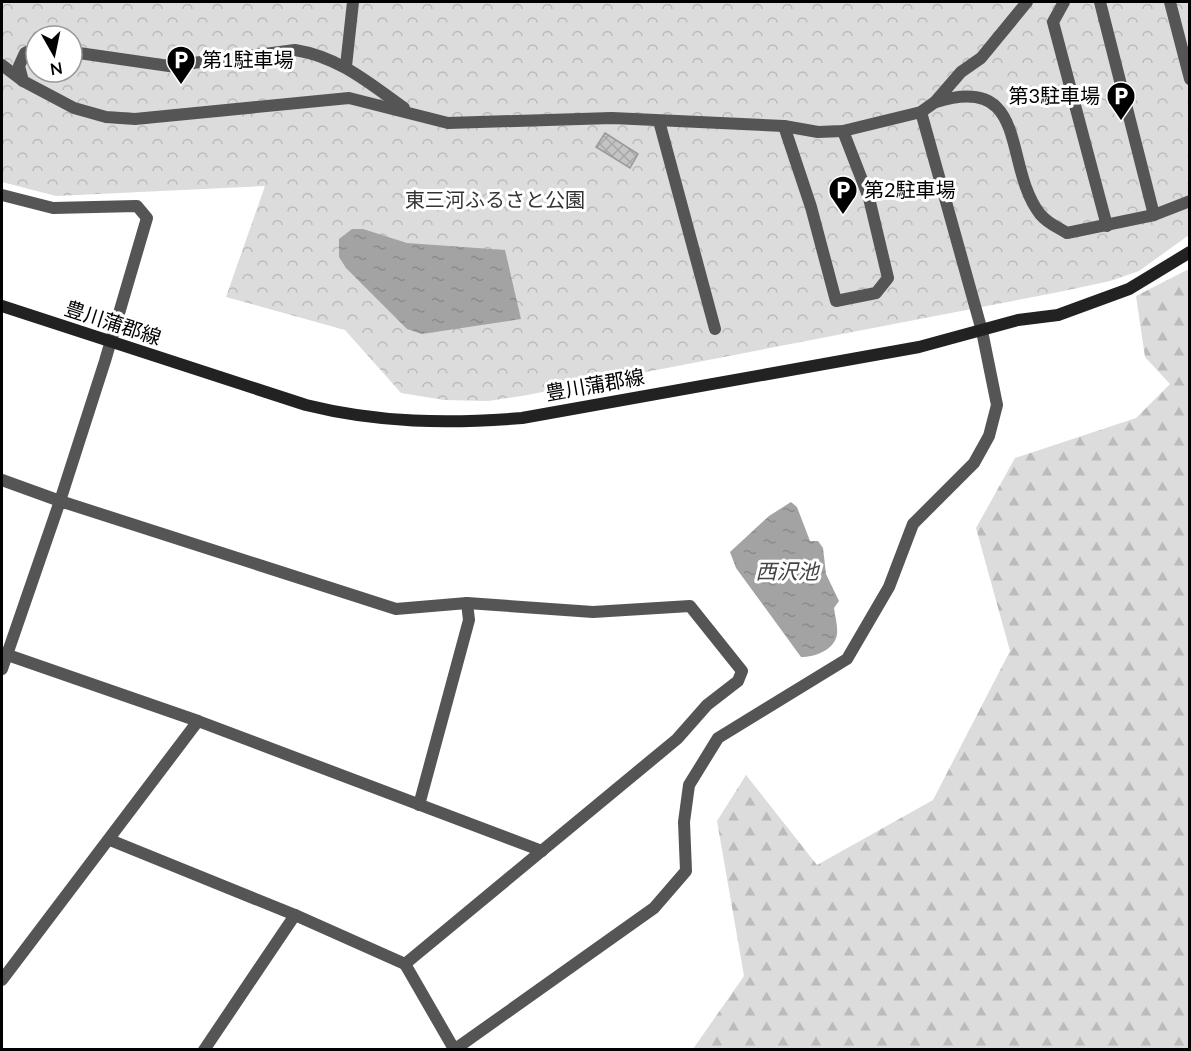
<svg xmlns="http://www.w3.org/2000/svg" width="1191" height="1051" font-family="Lato,'Noto Sans JP',sans-serif">
	<defs>
		<pattern id="forest-firs" width="22" height="20" patternUnits="userSpaceOnUse" patternTransform="scale(1.5)"><rect width="22" height="20" fill="#dcdcdc"/><path d="M5 1l3.5 6h-7zM16 11l3.5 6h-7z" fill="#bbb"/></pattern>
		<pattern id="park-crowns" width="20" height="18" patternUnits="userSpaceOnUse" patternTransform="scale(1.5)"><rect width="20" height="18" fill="#dcdcdc"/><path d="M2 6a3 3 0 1 1 6 0M12 15a3 3 0 1 1 6 0" fill="none" stroke="#bbb"/></pattern>
		<pattern id="water-ripples" width="26" height="14" patternUnits="userSpaceOnUse" patternTransform="scale(1.5)"><rect width="26" height="14" fill="#a3a3a3"/><path d="M2 4q2-2 4 0t4 0M15 11q2-2 4 0t4 0" fill="none" stroke="#8b8b8b"/></pattern>
		<pattern id="building-cross-hatch" width="8" height="8" patternUnits="userSpaceOnUse" patternTransform="scale(1.5)"><rect width="8" height="8" fill="#c4c4c4"/><path d="M0 0l8 8M0 8l8-8" fill="none" stroke="#a7a7a7"/></pattern>
	</defs>
	<rect width="100%" height="100%" fill="#fff"/>
	<polygon fill="url(#forest-firs)" points="1189,269 1189,1049 693,1049 744,976 717,821 746,775 817,865 933,800 1010,651 976,528 1015,458 1136,418 1170,384 1145,357 1136,296"/>
	<path fill="url(#park-crowns)" fill-rule="evenodd" d="M2,2H1189V235L1139,271L1110,281L1059,292L522,396L488,401L444,400L401,393L345,330L226,297L265,186L56,196L2,182ZM36,36H72V72H36Z"/>
	<g fill="url(#water-ripples)">
		<polygon points="352,229 363,229 407,243 505,250 521,319 422,334 407,329 346,268 339,257 339,239"/>
		<path d="M791,502L797,507L810,541H818L823,548L826,574L839,601L834,608C835,616 838,626 837,634C835,650 815,657 801,657L736,568L730,552L769,516Z"/>
	</g>
	<polygon fill="url(#building-cross-hatch)" stroke="#999" stroke-width="1.5" points="605,133 638,154 630,168 596,147"/>
	<g fill="none" stroke-linecap="round" stroke-linejoin="round">
		<g stroke="#555" stroke-width="12">
			<polyline points="1064,2 1053,22 1107,226"/>
			<polyline points="1100,2 1154,215"/>
			<polyline points="1170,2 1190,79"/>
			<polyline points="36,48 25,53 19,66 23,81 74,108 106,117 135,119 349,98 448,123 612,118 784,126 818,132 843,131 921,112 935,102 961,72 981,58 1027,2"/>
			<path d="M72,52L169,66L295,50C339,57 369,83 404,108"/>
			<polyline points="2,65 23,81"/>
			<polyline points="346,66 353,2"/>
			<path d="M936,102C1031,73 1002,165 1040,214C1047,223 1057,227 1067,233L1154,215L1190,201"/>
			<polyline points="921,112 982,331"/>
			<polyline points="659,121 715,329"/>
			<polyline points="784,126 811,207 836,301 876,293 888,278 869,198 843,131"/>
		</g>
		<g stroke="#555" stroke-width="12">
			<polyline points="2,195 53,208 137,206 147,218 105,361 60,501 2,480"/>
			<polyline points="2,653 198,721 542,851"/>
			<polyline points="2,669 60,501 396,609 467,603 469,620 419,805"/>
			<polyline points="110,840 295,915 405,964 677,739 707,705 738,681 742,671 690,606 593,612 467,603"/>
			<polyline points="405,964 454,1049"/>
			<polyline points="2,980 198,721"/>
			<polyline points="204,1050 295,915"/>
			<polyline points="454,1050 654,908 686,871 684,822 689,785 718,738 847,659 889,587 913,524 974,463 989,436 997,405 982,331"/>
		</g>
		<path stroke="#222" stroke-width="12" d="M2,306L306,405C378,423 448,424 522,418L919,347L1018,320L1058,315L1129,289L1190,252"/>
	</g>
	<defs>
		<g id="parking-pin" transform="scale(1.5)"><path d="M0 17L-7.5 6A9.5 9.5 0 1 1 7.5 6Z" fill="#000" stroke="#fff"/><path d="M-3.5-5.5H1a3.5 3.5 0 0 1 0 7H-1V5.5H-3.5ZM-1-3.4V-.6H.8a1.4 1.4 0 0 0 0-2.8Z" fill="#fff"/></g>
	</defs>
	<g fill-rule="evenodd">
		<use href="#parking-pin" x="181" y="60"/>
		<use href="#parking-pin" x="1121" y="96"/>
		<use href="#parking-pin" x="843" y="190"/>
	</g>
	<g text-anchor="middle" stroke-width="6" stroke-linejoin="round" paint-order="stroke">
		<g font-size="20" fill="#000" stroke="#fff" text-anchor="start">
			<text x="202" y="67">第1駐車場</text>
			<text x="1100" y="103" text-anchor="end">第3駐車場</text>
			<text x="864" y="197">第2駐車場</text>
		</g>
		<g font-size="20" fill="#333" stroke="#fff">
			<text x="495" y="207">東三河ふるさと公園</text>
		</g>
		<g font-size="20" fill="#000" stroke="#fff">
			<text transform="translate(113 323) rotate(18)" y="7">豊川蒲郡線</text>
			<text transform="translate(595 385) rotate(-10)" y="7">豊川蒲郡線</text>
		</g>
		<g font-size="21" font-style="italic" fill="#444" stroke="#fff">
			<text x="787" y="579">西沢池</text>
		</g>
	</g>
	<rect width="1191" height="1051" fill="none" stroke="#000000" stroke-width="6"/>
	<g transform="translate(54 54) rotate(171)"><circle r="28" fill="#ffffff" stroke="#999999" stroke-width="1.5"/>
	<path d="M0-4.5L10 22L0 15L-10 22Z" fill="#000000"/>
	<text y="-9" font-size="16" font-weight="bold" text-anchor="middle" fill="#000000">N</text>
	</g>
</svg>
